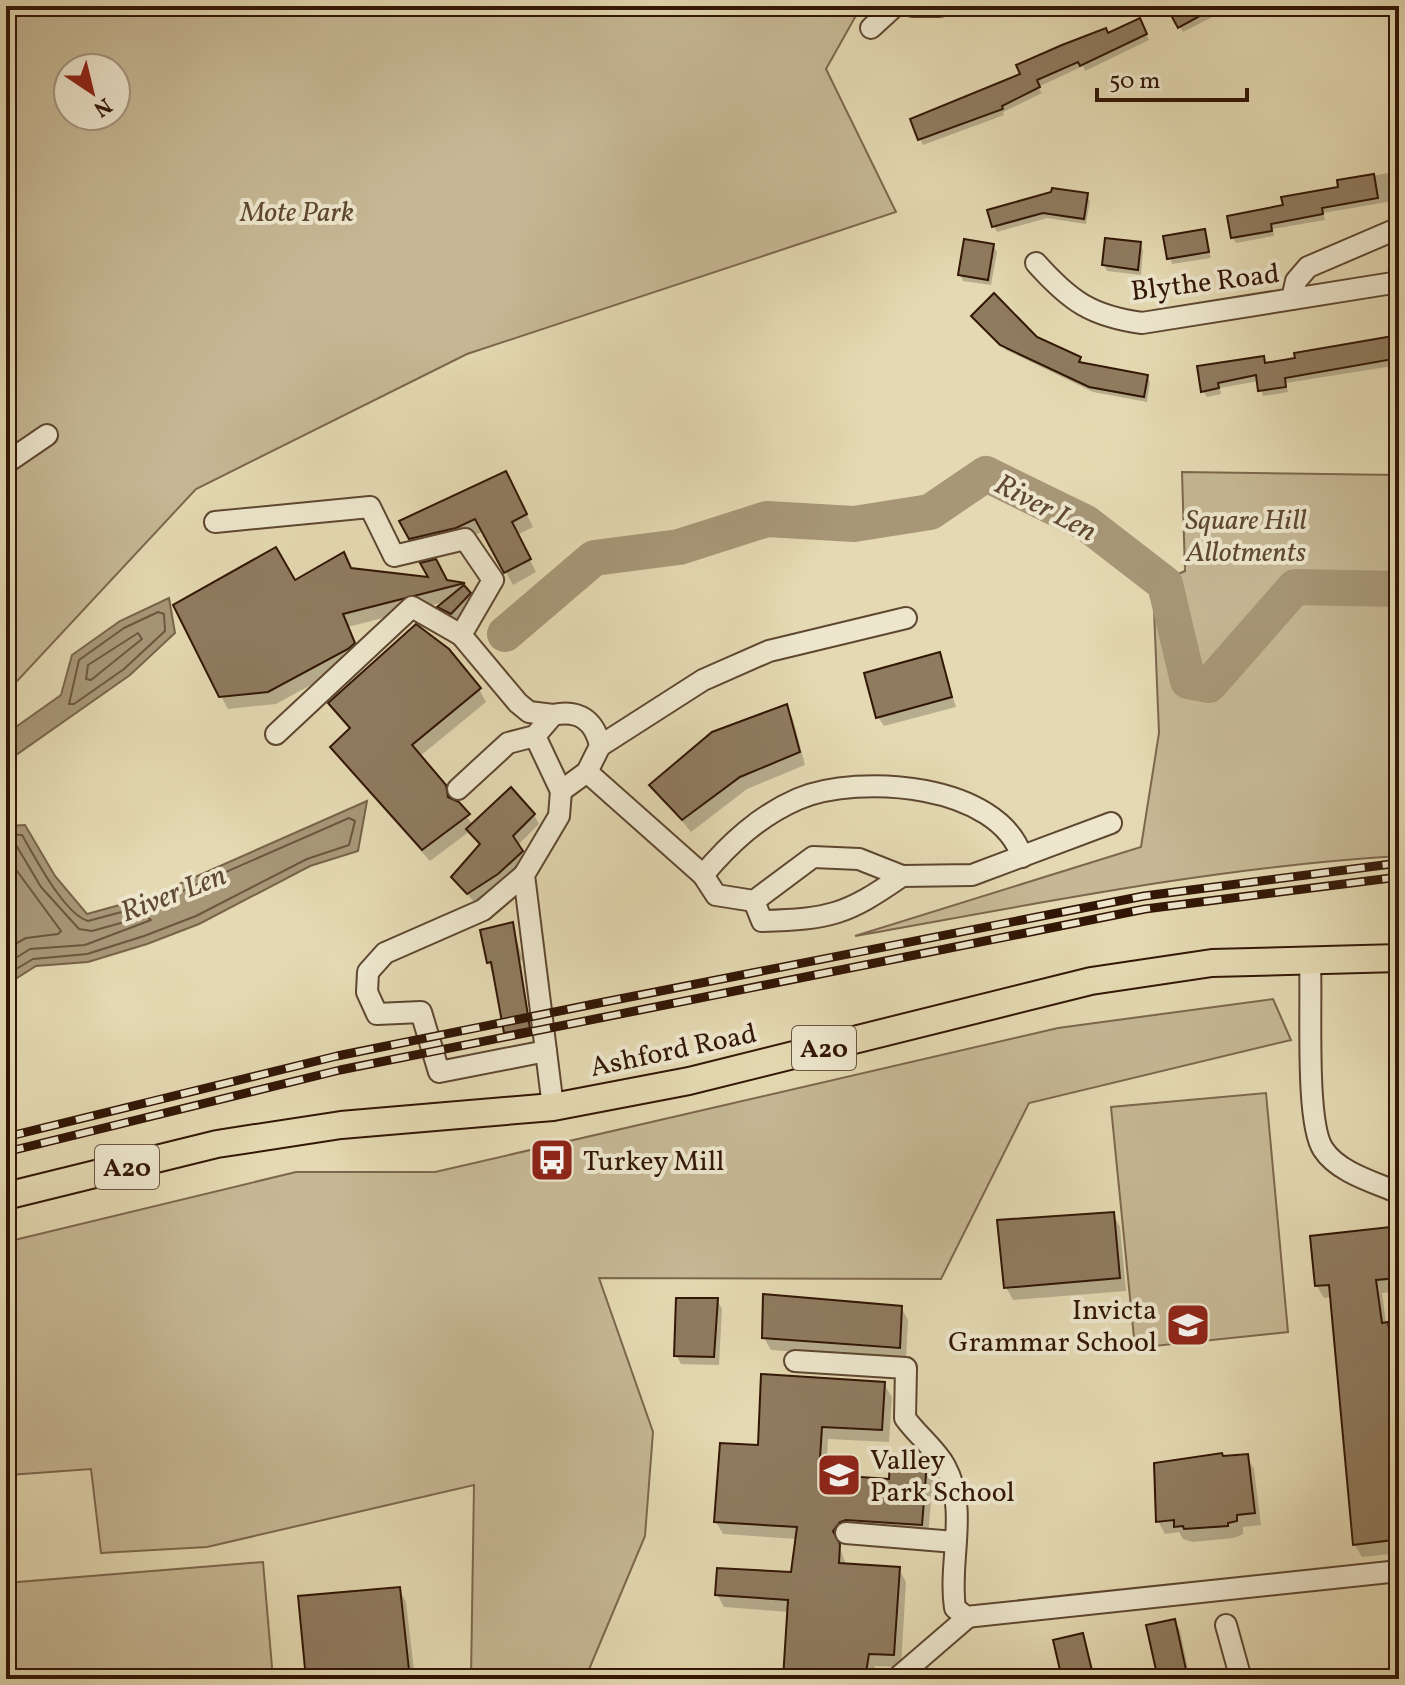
<svg xmlns="http://www.w3.org/2000/svg" width="1405" height="1685" font-family="Vollkorn,serif">
	<rect width="100%" height="100%" fill="#e4d9b2"/>
	<filter id="stains"><feTurbulence type="fractalNoise" baseFrequency=".0025" numOctaves="4"/><feColorMatrix values="0 0 0 0 .2 0 0 0 0 .09 0 0 0 0 .02 0 0 0 .5 -.17"/></filter>
	<radialGradient id="worn" r=".72"><stop offset=".6" stop-color="#630" stop-opacity="0"/><stop offset="1" stop-color="#630" stop-opacity=".3"/></radialGradient>
	<g fill="#c6b895" stroke="#7c674d" stroke-width="2" fill-rule="evenodd">
		<path d="M6,6H856L858,12L826,69L896,212L467,354L196,489L6,693ZM68,68H116V116H68Z"/>
		<path d="M1182,472L1399,475V856C1216,867 1035,904 855,936L1141,847L1159,733L1153,585L1185,571Z"/>
		<polygon points="1273,999 1291,1040 1029,1103 941,1279 599,1278 653,1432 645,1536 585,1679 471,1679 474,1485 207,1547 101,1553 91,1469 9,1475 6,1480 6,1242 296,1172 435,1172 1058,1028"/>
		<polygon points="1266,1093 1288,1332 1135,1348 1111,1107"/>
		<polygon points="263,1562 273,1679 6,1679 6,1583"/>
	</g>
	<g fill="#a79777" stroke="#786349" stroke-width="2">
		<polygon points="169,598 175,633 130,675 6,762 6,734 61,695 72,655 120,621"/>
		<polygon points="367,801 358,851 310,866 199,924 147,944 88,962 36,966 6,985 6,826 25,825 55,876 87,914 152,896"/>
	</g>
	<g fill="#0003">
		<polygon points="1168,6 1234,6 1183,32"/>
		<polygon points="1139,21 1149,40 1085,71 1083,66 1038,87 1042,93 1003,112 1004,115 923,145 920,139 1023,75"/>
		<polygon points="1399,171 1399,200 1323,213 1325,220 1273,229 1274,236 1236,243 1233,238 1285,207 1340,189 1339,182"/>
		<polygon points="1086,195 1090,201 1086,224 1047,218 997,232 994,226"/>
		<polygon points="1204,231 1211,258 1172,264 1165,238"/>
		<polygon points="1140,244 1143,250 1141,275 1107,271 1104,265"/>
		<polygon points="993,246 997,252 991,285 963,281 960,275"/>
		<polygon points="974,316 1036,338 1080,358 1083,365 1147,376 1150,382 1147,402 1093,392 1006,350"/>
		<polygon points="1399,337 1399,365 1286,383 1288,392 1263,396 1259,381 1220,388 1221,394 1207,397 1203,391 1263,358 1267,364"/>
		<polygon points="513,486 533,527 517,535 536,572 513,585 484,531 464,540 418,551 410,538"/>
		<polygon points="352,570 464,584 475,608 458,626 447,619 440,607 448,601 348,627 360,657 355,661 276,704 228,709 221,696 294,582"/>
		<polygon points="939,655 956,707 884,726 878,717"/>
		<polygon points="479,689 486,702 419,757 473,825 534,815 539,824 517,846 527,861 503,883 474,902 453,877 481,846 470,831 430,861 340,760 332,747 351,731 331,704"/>
		<polygon points="786,707 793,719 805,765 747,789 691,832 652,785"/>
		<polygon points="512,924 523,960 519,961 532,1034 509,1038 489,962"/>
		<polygon points="1113,1214 1120,1227 1126,1291 1013,1300 1006,1287"/>
		<polygon points="1399,1229 1399,1291 1382,1293 1386,1323 1394,1337 1399,1375 1399,1553 1362,1557 1354,1544 1332,1297 1324,1298 1317,1286"/>
		<polygon points="717,1300 722,1309 719,1365 681,1364 676,1355"/>
		<polygon points="901,1307 908,1320 906,1360 771,1350 764,1338"/>
		<polygon points="884,1384 892,1397 889,1442 828,1439 826,1476 891,1481 925,1464 933,1477 928,1537 847,1534 839,1545 846,1565 899,1569 906,1582 901,1667 875,1666 874,1679 785,1679 789,1612 724,1607 717,1594 793,1574 797,1539 723,1534 716,1522 760,1447"/>
		<polygon points="1246,1456 1254,1469 1261,1525 1243,1527 1243,1534 1234,1538 1193,1542 1183,1539 1179,1532 1165,1534 1158,1521 1180,1459"/>
		<polygon points="399,1589 406,1602 415,1679 308,1679"/>
		<polygon points="1174,1621 1180,1630 1190,1679 1160,1679"/>
		<polygon points="1082,1635 1096,1679 1064,1679"/>
	</g>
	<g fill="none" stroke-linecap="round" stroke-linejoin="round">
		<g stroke="#6c563e" stroke-width="2">
			<polygon points="158,612 164,614 165,631 124,669 74,704 69,704 79,660 124,628"/>
			<polygon points="138,633 142,639 91,680 86,679 88,665"/>
			<path d="M6,834L22,835C35,857 64,914 88,921L155,903L349,818L355,821L349,845L307,859L196,916L144,936L87,954L33,959L6,975"/>
			<polyline points="6,844 16,845 41,887 79,929 92,931 146,916 151,920 85,945 30,949 6,964"/>
			<polyline points="6,856 61,931 58,934 26,938 6,949"/>
		</g>
		<polyline stroke="#a79777" stroke-width="36" points="505,634 594,558 679,547 767,519 854,524 930,512 986,474 1086,523 1165,584 1188,681 1209,685 1295,587 1399,589"/>
	</g>
	<g fill="#8f7b5f" stroke="#321605" stroke-width="2">
		<polygon points="1166,6 1218,6 1178,28"/>
		<polygon points="1140,18 1147,34 1080,66 1078,62 1037,80 1040,87 1002,106 1003,109 918,140 910,119 1020,74 1016,65 1062,45 1106,28 1108,33"/>
		<polygon points="1374,174 1378,198 1322,208 1323,214 1271,224 1272,231 1231,238 1227,216 1283,205 1281,197 1338,187 1337,180"/>
		<polygon points="1052,188 1088,193 1084,219 1043,213 992,227 987,210 1051,192"/>
		<polygon points="1205,229 1209,252 1167,259 1163,236"/>
		<polygon points="1105,238 1141,242 1138,270 1102,265"/>
		<polygon points="964,239 994,244 988,280 958,275"/>
		<polygon points="994,293 1037,337 1081,357 1079,362 1148,375 1144,397 1089,387 1000,345 971,316"/>
		<polygon points="1399,335 1399,358 1285,378 1286,387 1258,391 1256,375 1218,383 1219,388 1201,392 1197,366 1264,356 1265,363 1295,358 1294,353"/>
		<polygon points="506,471 527,514 512,522 531,559 504,573 475,519 456,528 409,539 399,521"/>
		<polygon points="276,547 295,580 344,552 351,568 428,577 420,563 436,559 447,580 465,583 343,614 355,643 348,649 268,692 219,697 173,605"/>
		<polygon points="464,585 471,593 451,614 437,607"/>
		<polygon points="416,624 449,649 481,688 412,745 446,785 448,797 459,802 470,814 422,850 330,747 350,728 328,703"/>
		<polygon points="940,652 952,697 876,718 864,673"/>
		<polygon points="787,704 800,752 740,777 682,820 649,785 712,732"/>
		<polygon points="511,787 535,814 513,836 523,851 498,874 467,894 451,877 480,844 466,829"/>
		<polygon points="513,922 530,1028 504,1033 491,962 487,963 480,930"/>
		<polygon points="1114,1212 1120,1278 1004,1288 997,1220"/>
		<polygon points="1399,1226 1399,1278 1376,1280 1382,1323 1388,1322 1396,1379 1399,1533 1393,1534 1393,1540 1353,1545 1329,1285 1315,1286 1310,1236"/>
		<polygon points="763,1294 902,1306 900,1348 762,1338"/>
		<polygon points="676,1298 718,1298 714,1357 674,1356"/>
		<polygon points="761,1374 885,1382 882,1430 822,1427 819,1474 889,1479 890,1460 927,1462 922,1525 846,1520 840,1522 833,1531 840,1544 839,1563 900,1567 894,1655 869,1654 865,1679 813,1674 812,1679 783,1679 788,1600 715,1595 717,1568 791,1572 797,1527 714,1522 720,1443 758,1445"/>
		<polygon points="1222,1453 1223,1456 1248,1454 1255,1513 1237,1515 1237,1521 1228,1523 1228,1526 1184,1529 1183,1526 1174,1527 1174,1520 1156,1522 1154,1463"/>
		<polygon points="400,1587 410,1679 306,1679 298,1596"/>
		<polygon points="1175,1619 1188,1679 1158,1679 1146,1625"/>
		<polygon points="1083,1633 1094,1679 1062,1679 1053,1640"/>
	</g>
	<g fill="none" stroke-linecap="round" stroke-linejoin="round">
		<g stroke="#5e4730" stroke-width="24">
			<g id="minor">
				<polyline points="913,6 939,6"/>
				<polyline points="871,28 895,6"/>
				<path d="M1036,263C1070,301 1091,316 1142,323L1399,282"/>
				<polyline points="1292,299 1296,281 1308,267 1399,228"/>
				<polyline points="6,463 47,435"/>
				<polyline points="215,522 370,507 394,556 465,539 493,580 461,635 518,703 529,712 553,715"/>
				<polyline points="276,734 412,607 461,635"/>
				<polyline points="600,746 703,680 769,651 906,618"/>
				<polyline points="587,772 703,875 716,895 754,901 813,857 859,859 902,876 972,875 1111,823"/>
				<path d="M458,789L508,743L535,736L553,715C579,709 595,721 600,746L587,772L561,791L535,736"/>
				<polyline points="524,875 483,910 385,953 368,972 367,992 377,1014 421,1012 439,1072 546,1051"/>
				<path d="M703,875C730,843 759,816 798,799C860,773 999,784 1022,857"/>
				<path d="M754,901L762,921C830,919 846,915 902,876"/>
				<path d="M1310,963C1312,1002 1305,1122 1323,1149C1337,1171 1370,1181 1392,1190H1399"/>
				<polyline points="553,1107 524,875 559,816 561,791"/>
				<path d="M795,1361L906,1368L905,1418C917,1435 935,1448 945,1466C969,1510 948,1561 955,1608L966,1617L1399,1571"/>
				<polyline points="846,1533 955,1542"/>
				<polyline points="1226,1625 1241,1679"/>
				<polyline points="896,1679 968,1617"/>
			</g>
		</g>
		<g stroke="#321605" stroke-width="30">
			<polyline id="major" points="6,1196 217,1144 341,1125 553,1107 689,1081 1091,981 1212,963 1399,958"/>
		</g>
		<use href="#minor" stroke="#ede6cd" stroke-width="20"/>
		<use href="#major" stroke="#e4d9b2" stroke-width="26"/>
		<g stroke="#321605" stroke-width="9">
			<g id="rail">
				<polyline points="6,1137 337,1056 594,1004 1144,896 1399,863"/>
				<polyline points="6,1152 340,1070 1145,909 1399,877"/>
			</g>
		</g>
		<use href="#rail" stroke="#ede6cd" stroke-width="6" stroke-dasharray="18" stroke-linecap="butt"/>
	</g>
	<defs>
		<g id="bus-square" transform="scale(2.3)"><rect x="-9" y="-9" width="18" height="18" rx="4" fill="#8f2418" stroke="#ede6cd"/><path d="M-5-6H5V4H4V6H2V4H-2V6H-4V4H-5ZM-3.5-4V0h7V-4ZM-3.5 1.2v1.5H-2V1.2ZM2 1.2v1.5H3.5V1.2Z" fill="#fff"/></g>
		<g id="school-square" transform="scale(2.3)"><rect x="-9" y="-9" width="18" height="18" rx="4" fill="#8f2418" stroke="#ede6cd"/><path d="M0-5L7-2L0 1L-7-2ZM-4 1L0 2.5L4 1V4Q0 6-4 4Z" fill="#fff"/></g>
	</defs>
	<g fill-rule="evenodd">
		<use href="#bus-square" x="552" y="1160"/>
		<use href="#school-square" x="1188" y="1325"/>
		<use href="#school-square" x="839" y="1475"/>
	</g>
	<g text-anchor="middle" stroke-width="8" stroke-linejoin="round" paint-order="stroke">
		<g fill="#ede6cd" stroke="#6a5441" stroke-width="2">
			<rect x="792" y="1026" width="64" height="44" rx="6"/>
			<rect x="95" y="1145" width="64" height="44" rx="6"/>
		</g>
		<g font-size="26" font-weight="bold" fill="#321605">
			<text x="824" y="1057">A20</text>
			<text x="127" y="1176">A20</text>
		</g>
		<g font-size="28" font-style="italic" fill="#5e4730" stroke="#ede6cd">
			<text x="297" y="221">Mote Park</text>
			<text x="1246" y="529">Square Hill<tspan x="1246" dy="32">Allotments</tspan></text>
		</g>
		<g font-size="28" fill="#321605" stroke="#ede6cd">
			<text transform="translate(1205 281) rotate(-7)" y="10">Blythe Road</text>
			<text transform="translate(673 1049) rotate(-12)" y="10">Ashford Road</text>
		</g>
		<g font-size="28" fill="#321605" stroke="#ede6cd" text-anchor="start">
			<text x="583" y="1170">Turkey Mill</text>
			<text x="1157" y="1319" text-anchor="end">Invicta<tspan x="1157" dy="32">Grammar School</tspan></text>
			<text x="870" y="1469">Valley<tspan x="870" dy="32">Park School</tspan></text>
		</g>
		<g font-size="30" font-style="italic" fill="#614a33" stroke="#ede6cd">
			<text transform="translate(1046 507) rotate(28)" y="10">River Len</text>
			<text transform="translate(173 893) rotate(-21)" y="10">River Len</text>
		</g>
	</g>
	<rect width="1405" height="1685" fill="none" stroke="#e4d9b2" stroke-width="32"/>
	<rect x="8" y="8" width="1389" height="1669" fill="none" stroke="#321605" stroke-width="4"/>
	<rect x="16" y="16" width="1373" height="1653" fill="none" stroke="#321605" stroke-width="2"/>
	<g transform="translate(92 92) rotate(145)"><circle r="38" fill="#ede6cd" stroke="#a2937d" stroke-width="2"/>
	<path d="M0-6L14 30L0 20L-14 30Z" fill="#8f2418"/>
	<text y="-12" font-size="22" font-weight="bold" text-anchor="middle" fill="#321605">N</text>
	</g>
	<path d="M1097 88v12h150v-12" fill="none" stroke="#321605" stroke-width="4"/>
	<text x="1109" y="88" font-size="24" fill="#321605" stroke="#ede6cd" stroke-width="6" paint-order="stroke">50 m</text>
	<rect width="100%" height="100%" filter="url(#stains)"/>
	<rect width="100%" height="100%" fill="url(#worn)"/>
</svg>
